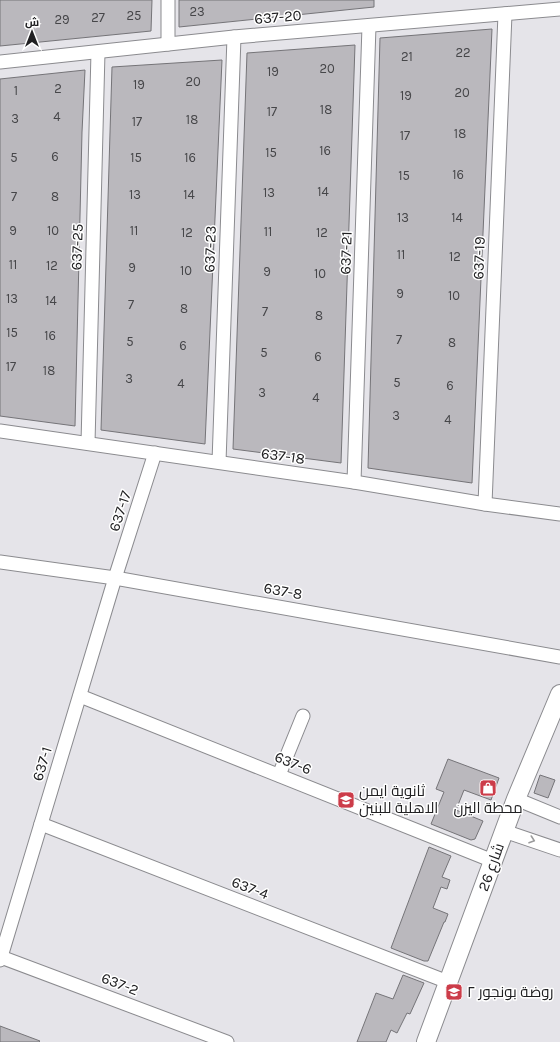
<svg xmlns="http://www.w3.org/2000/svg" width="560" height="1042" font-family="Karla,Cairo,sans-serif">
	<rect width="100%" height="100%" fill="#e5e4e9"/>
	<g fill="#bab8bd" stroke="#757478">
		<polygon points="0,0 152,0 151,31 0,46"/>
		<polygon points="179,0 374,0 374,7 179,27"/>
		<polygon points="492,29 472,483 368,468 380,38"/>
		<polygon points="355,45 341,463 233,449 247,53"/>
		<polygon points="222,60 205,444 101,430 112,67"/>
		<polygon points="85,70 82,132 75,426 0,416 0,79"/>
		<polygon points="448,759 499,778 491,800 464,790 456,810 483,821 475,839 471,840 431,824 444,792 436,789"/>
		<polygon points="540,775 555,780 548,798 534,793"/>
		<polygon points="429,847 451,856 442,877 450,880 447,889 441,887 433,908 448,914 445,922 444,922 428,961 424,961 391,948"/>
		<polygon points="403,975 424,983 410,1014 407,1013 397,1033 391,1030 386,1042 357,1042 376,993 393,999"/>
		<polygon points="0,1026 40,1041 39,1042 0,1042"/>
	</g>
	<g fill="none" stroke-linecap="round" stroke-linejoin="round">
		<g stroke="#8b8b8f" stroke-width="15">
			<g id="street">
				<polyline points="168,44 168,0"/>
				<polyline points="0,62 234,37 560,9"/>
				<polyline points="0,431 354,482 485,504 560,514"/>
				<polyline points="88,443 98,52"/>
				<polyline points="219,462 234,37"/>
				<polyline points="354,482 369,26"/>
				<polyline points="485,504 505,14"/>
				<polyline points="0,562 115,578 560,657"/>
				<polyline points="80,696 493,861"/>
				<polyline points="279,775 303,716"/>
				<polyline points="516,799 560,817"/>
				<polyline points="41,824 448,982"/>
				<polyline points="504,831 560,850"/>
				<polyline points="1,957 227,1042"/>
				<polyline points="0,960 115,578 155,453"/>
			</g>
		</g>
		<g stroke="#8b8b8f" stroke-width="20">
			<polyline id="secondary" points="426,1042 516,799 560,694"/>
		</g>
		<use href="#street" stroke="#fff" stroke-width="13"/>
		<use href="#secondary" stroke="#fff" stroke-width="18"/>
	</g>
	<defs><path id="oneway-chevron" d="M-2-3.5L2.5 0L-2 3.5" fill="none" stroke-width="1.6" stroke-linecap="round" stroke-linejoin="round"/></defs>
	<use stroke="#9b9b9c" href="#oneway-chevron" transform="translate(532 840) rotate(19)"/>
	<defs>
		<g id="shop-square" transform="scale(0.9)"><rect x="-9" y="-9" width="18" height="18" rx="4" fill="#cc3c49" stroke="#fff"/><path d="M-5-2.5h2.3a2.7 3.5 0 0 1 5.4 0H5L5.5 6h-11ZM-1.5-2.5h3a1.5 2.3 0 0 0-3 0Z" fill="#fff"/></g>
		<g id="school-square" transform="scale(0.9)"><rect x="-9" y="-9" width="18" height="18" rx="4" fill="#cc3c49" stroke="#fff"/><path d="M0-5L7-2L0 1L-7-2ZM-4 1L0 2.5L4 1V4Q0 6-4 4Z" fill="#fff"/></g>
	</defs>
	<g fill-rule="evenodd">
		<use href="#shop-square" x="488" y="788"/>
		<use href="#school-square" x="346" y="800"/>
		<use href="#school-square" x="454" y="992"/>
	</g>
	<g text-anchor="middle" stroke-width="3" stroke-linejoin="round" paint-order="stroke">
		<g font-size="13" fill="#464649">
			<text x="197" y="16">23</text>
			<text x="134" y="20">25</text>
			<text x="98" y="22">27</text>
			<text x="62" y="24">29</text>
			<text x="463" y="57">22</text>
			<text x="407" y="61">21</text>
			<text x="327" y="73">20</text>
			<text x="273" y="76">19</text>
			<text x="193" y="86">20</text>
			<text x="139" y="89">19</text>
			<text x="58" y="93">2</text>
			<text x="16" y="95">1</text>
			<text x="462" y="97">20</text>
			<text x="406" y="100">19</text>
			<text x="326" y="114">18</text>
			<text x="272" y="116">17</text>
			<text x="57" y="121">4</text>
			<text x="15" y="123">3</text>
			<text x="192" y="124">18</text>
			<text x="137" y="126">17</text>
			<text x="460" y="138">18</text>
			<text x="405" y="140">17</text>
			<text x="325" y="155">16</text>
			<text x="271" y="157">15</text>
			<text x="55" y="161">6</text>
			<text x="14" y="162">5</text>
			<text x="136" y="162">15</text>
			<text x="190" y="162">16</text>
			<text x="458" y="179">16</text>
			<text x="404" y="180">15</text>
			<text x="323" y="196">14</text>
			<text x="269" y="197">13</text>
			<text x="135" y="199">13</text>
			<text x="189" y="199">14</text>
			<text x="14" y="201">7</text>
			<text x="55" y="201">8</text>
			<text x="403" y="222">13</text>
			<text x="457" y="222">14</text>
			<text x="13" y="235">9</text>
			<text x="53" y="235">10</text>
			<text x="134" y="235">11</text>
			<text x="268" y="236">11</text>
			<text x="187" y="237">12</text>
			<text x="322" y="237">12</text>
			<text x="401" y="259">11</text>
			<text x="455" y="261">12</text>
			<text x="13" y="269">11</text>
			<text x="52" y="270">12</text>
			<text x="132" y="272">9</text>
			<text x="186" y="275">10</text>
			<text x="267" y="276">9</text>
			<text x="320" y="278">10</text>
			<text x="400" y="298">9</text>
			<text x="454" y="300">10</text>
			<text x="12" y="303">13</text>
			<text x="51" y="305">14</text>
			<text x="131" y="309">7</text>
			<text x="184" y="313">8</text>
			<text x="265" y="316">7</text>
			<text x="319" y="320">8</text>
			<text x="12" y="337">15</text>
			<text x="50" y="340">16</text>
			<text x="399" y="344">7</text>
			<text x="130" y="346">5</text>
			<text x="452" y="347">8</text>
			<text x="183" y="350">6</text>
			<text x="264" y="357">5</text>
			<text x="318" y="361">6</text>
			<text x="11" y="371">17</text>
			<text x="49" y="375">18</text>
			<text x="129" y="383">3</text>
			<text x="397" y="387">5</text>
			<text x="181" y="388">4</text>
			<text x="450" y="390">6</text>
			<text x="262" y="397">3</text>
			<text x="316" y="402">4</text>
			<text x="396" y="420">3</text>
			<text x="448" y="424">4</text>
		</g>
		<g font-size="15" fill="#202022" stroke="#fff">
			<text transform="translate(278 17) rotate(-5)" y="5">637-20</text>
			<text transform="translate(77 247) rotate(-88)" y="5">637-25</text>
			<text transform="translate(210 249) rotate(-88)" y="5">637-23</text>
			<text transform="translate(346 253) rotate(-88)" y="5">637-21</text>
			<text transform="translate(479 258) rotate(-88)" y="5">637-19</text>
			<text transform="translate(283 456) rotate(8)" y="5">637-18</text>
			<text transform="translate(120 511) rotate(-72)" y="5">637-17</text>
			<text transform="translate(283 591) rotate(10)" y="5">637-8</text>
			<text transform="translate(293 763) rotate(22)" y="5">637-6</text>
			<text transform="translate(42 764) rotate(-73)" y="5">637-1</text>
			<text transform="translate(491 867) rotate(-70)" y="5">شارع 26</text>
			<text transform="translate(250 888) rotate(21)" y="5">637-4</text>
			<text transform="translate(120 984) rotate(21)" y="5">637-2</text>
		</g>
		<g font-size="15" fill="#202022" stroke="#fff" text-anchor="start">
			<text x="359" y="796">ثانوية ايمن<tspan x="359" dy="17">الاهلية للبنين</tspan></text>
			<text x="488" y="813" text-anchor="middle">محطة اليزن</text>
			<text x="467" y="997">روضة بونجور ٢</text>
		</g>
	</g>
	<g transform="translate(32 32)" stroke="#ffffff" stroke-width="3" paint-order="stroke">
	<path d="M0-3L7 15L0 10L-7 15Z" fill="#202022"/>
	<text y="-6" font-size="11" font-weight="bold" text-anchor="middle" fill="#202022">ش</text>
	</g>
</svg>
